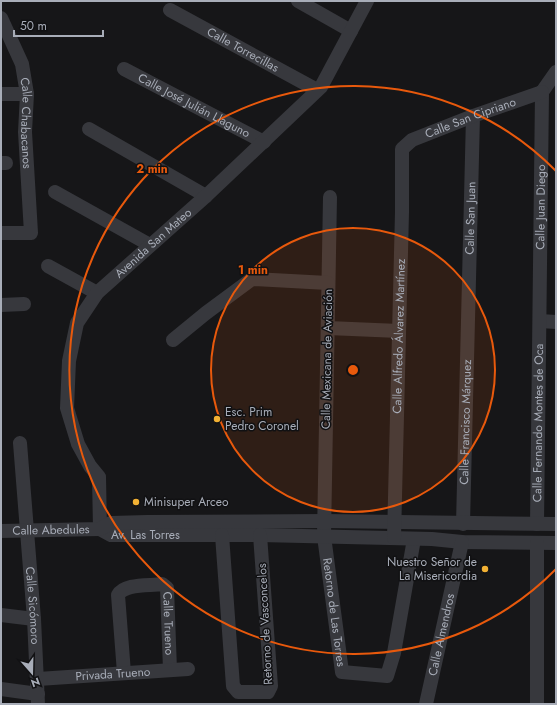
<svg xmlns="http://www.w3.org/2000/svg" width="557" height="705" font-family="Jost,sans-serif">
	<rect width="100%" height="100%" fill="#161618"/>
	<g fill="none" stroke-linecap="round" stroke-linejoin="round">
		<g stroke="#37383d" stroke-width="14">
			<polyline points="298,1 351,31"/>
			<path id="s1" d="M170,10L317,90"/>
			<path id="s2" d="M1,18L22,64L27,94L25,132L31,233H1"/>
			<path id="s3" d="M124,69L264,142"/>
			<polyline points="542,92 556,72"/>
			<polyline points="1,94 27,94"/>
			<polyline points="89,129 206,196"/>
			<polyline points="1,163 6,163"/>
			<polyline points="55,192 150,245"/>
			<path id="s4" d="M330,197L324,536L342,672L387,676L394,653L414,539"/>
			<polyline points="48,266 97,293"/>
			<polyline points="1,305 24,304"/>
			<polyline points="540,321 556,322"/>
			<polyline points="328,328 399,331"/>
			<polyline points="173,340 206,313 252,279 328,283"/>
			<path id="s5" d="M20,443L34,619L38,704"/>
			<path id="s6" d="M463,524L473,116"/>
			<path id="s7" d="M537,524L542,92"/>
			<path id="s8" d="M100,529L99,477L90,466L78,444L67,408L69,361L77,323L97,293L206,196L321,87L367,1"/>
			<path id="s9" d="M100,529L111,535H260L432,539L462,542L556,543"/>
			<path id="s10" d="M1,531L100,529L111,523L147,522L325,521L556,524"/>
			<polyline points="222,535 233,686 238,692 268,692 271,686 260,535"/>
			<path id="s11" d="M394,538L402,212V149L412,140L473,116L542,92"/>
			<polyline points="537,543 537,704"/>
			<polyline points="1,615 34,619"/>
			<path id="s12" d="M124,673L118,595C124,583 150,586 162,584L167,588L170,670"/>
			<path id="s13" d="M38,679L188,669"/>
			<polyline points="1,689 38,694"/>
			<path id="s14" d="M426,704L462,542"/>
		</g>
	</g>
	<circle cx="353" cy="370" r="142" fill="#e8590c" fill-opacity=".12"/>
	<g fill="none" stroke="#e8590c" stroke-width="2">
		<circle cx="353" cy="370" r="142"/>
		<path d="M556 569A284 284 0 1 1 556 171"/>
	</g>
	<g fill="#f2b134" stroke="#111113" stroke-width="1.5">
		<circle cx="217" cy="419" r="4"/>
		<circle cx="136" cy="502" r="4"/>
		<circle cx="485" cy="569" r="4"/>
	</g>
	<g text-anchor="middle" stroke-width="3" stroke-linejoin="round" paint-order="stroke">
		<g font-size="12" fill="#a8adb8" stroke="#111113">
			<text dy="4" stroke="none"><textPath href="#s1" startOffset="83">Calle Torrecillas</textPath></text>
			<text dy="4" stroke="none"><textPath href="#s3" startOffset="79">Calle José Julián Llaguno</textPath></text>
			<text dy="4" stroke="none"><textPath href="#s11" startOffset="465">Calle San Cipriano</textPath></text>
			<text dy="4" stroke="none"><textPath href="#s2" startOffset="110">Calle Chabacanos</textPath></text>
			<text dy="4" stroke="none"><textPath href="#s7" startOffset="317">Calle Juan Diego</textPath></text>
			<text dy="4" stroke="none"><textPath href="#s6" startOffset="306">Calle San Juan</textPath></text>
			<text dy="4" stroke="none"><textPath href="#s8" startOffset="326">Avenida San Mateo</textPath></text>
			<text dy="4" stroke="none"><textPath href="#s11" startOffset="202">Calle Alfredo Álvarez Martínez</textPath></text>
			<text transform="translate(327 359) rotate(-89)" y="4">Calle Mexicana de Aviación</text>
			<text dy="4" stroke="none"><textPath href="#s6" startOffset="102">Calle Francisco Márquez</textPath></text>
			<text dy="4" stroke="none"><textPath href="#s7" startOffset="101">Calle Fernando Montes de Oca</textPath></text>
			<text dy="4" stroke="none"><textPath href="#s10" startOffset="50">Calle Abedules</textPath></text>
			<text dy="4" stroke="none"><textPath href="#s9" startOffset="47">Av. Las Torres</textPath></text>
			<text dy="4" stroke="none"><textPath href="#s5" startOffset="163">Calle Sicómoro</textPath></text>
			<text dy="4" stroke="none"><textPath href="#s4" startOffset="416">Retorno de Las Torres</textPath></text>
			<text dy="4" stroke="none"><textPath href="#s12" startOffset="167">Calle Trueno</textPath></text>
			<text transform="translate(265 624) rotate(-93)" y="4">Retorno de Vasconcelos</text>
			<text dy="4" stroke="none"><textPath href="#s14" startOffset="71">Calle Almendros</textPath></text>
			<text dy="4" stroke="none"><textPath href="#s13" startOffset="75">Privada Trueno</textPath></text>
		</g>
		<g font-size="12" fill="#a8adb8" stroke="#111113" text-anchor="start">
			<text x="225" y="416">Esc. Prim<tspan x="225" dy="14">Pedro Coronel</tspan></text>
			<text x="144" y="506">Minisuper Arceo</text>
			<text x="477" y="566" text-anchor="end">Nuestro Señor de<tspan x="477" dy="14">La Misericordia</tspan></text>
		</g>
	</g>
	<circle cx="353" cy="370" r="6" fill="#e8590c" stroke="#111113" stroke-width="2"/>
	<g font-size="12" text-anchor="middle" font-weight="bold" fill="#e8590c" stroke="#111113" stroke-width="3" stroke-linejoin="round" paint-order="stroke">
		<text x="152" y="173">2 min</text>
		<text x="253" y="274">1 min</text>
	</g>
	<rect width="557" height="705" fill="none" stroke="#a8adb8" stroke-width="4"/>
	<g transform="translate(32 673) rotate(160)" stroke="#111113" stroke-width="3" paint-order="stroke">
	<path d="M0-3L7 15L0 10L-7 15Z" fill="#a8adb8"/>
	<text y="-6" font-size="11" font-weight="bold" text-anchor="middle" fill="#a8adb8">N</text>
	</g>
	<path d="M14 30v6h89v-6" fill="none" stroke="#a8adb8" stroke-width="2"/>
	<text x="20" y="30" font-size="12" fill="#a8adb8" stroke="#111113" stroke-width="3" paint-order="stroke">50 m</text>
</svg>
